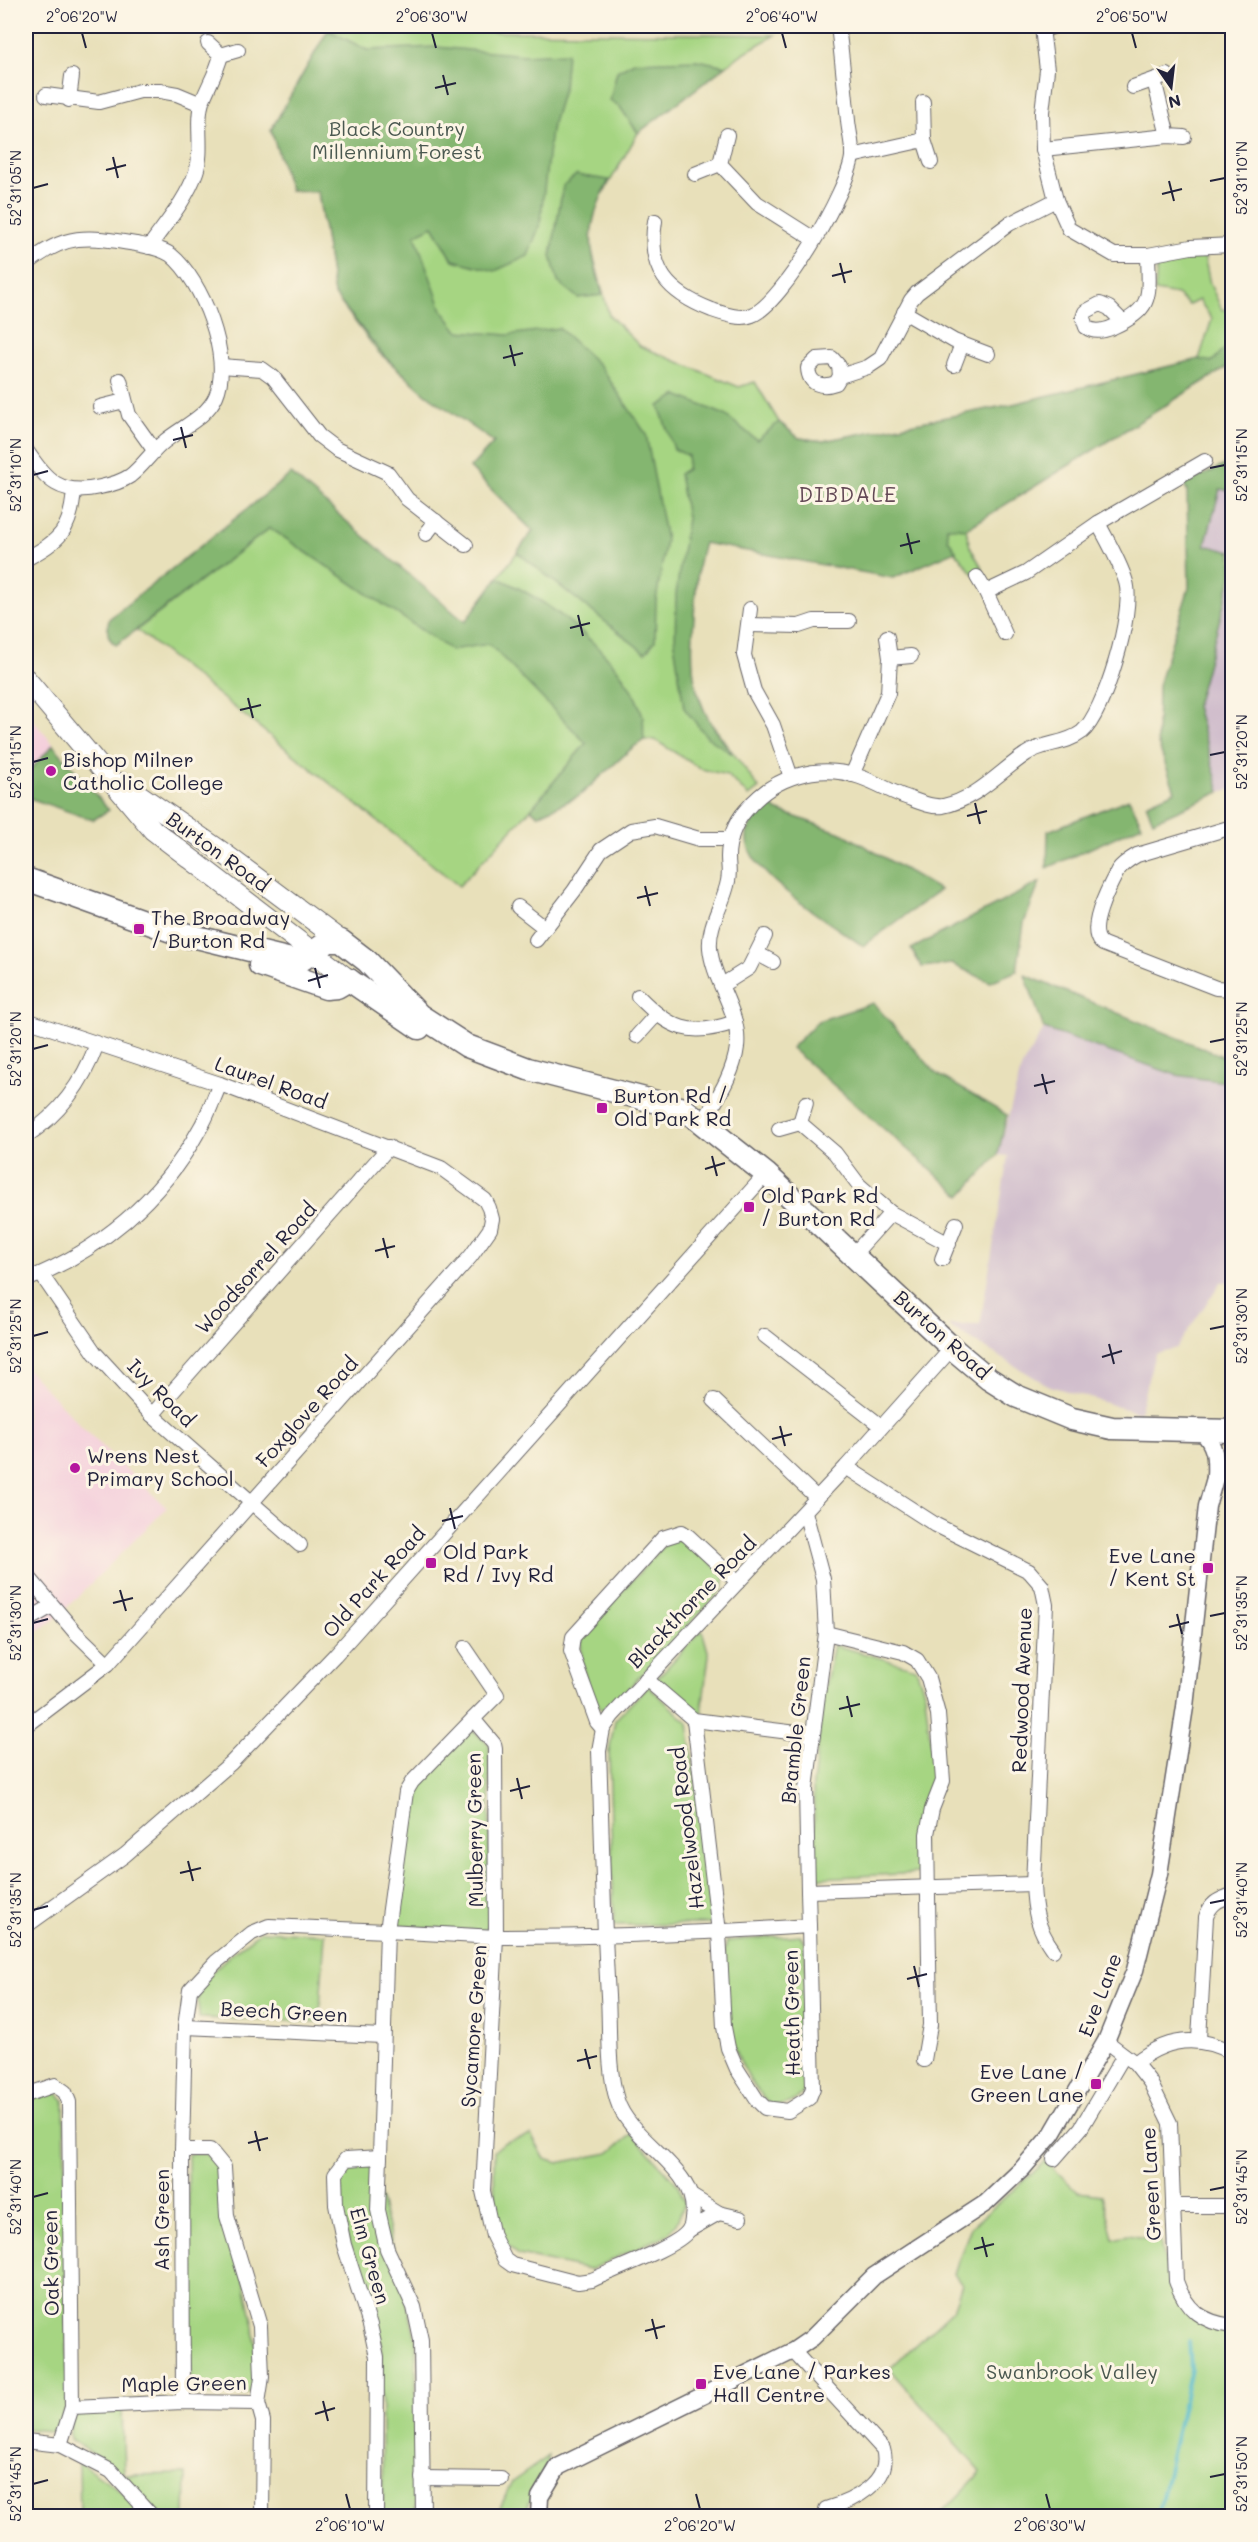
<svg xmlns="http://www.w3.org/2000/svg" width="1258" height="2542" font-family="Mali,sans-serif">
	<rect width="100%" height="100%" fill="#fcf5e5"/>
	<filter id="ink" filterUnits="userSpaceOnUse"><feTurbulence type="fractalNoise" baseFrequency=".0167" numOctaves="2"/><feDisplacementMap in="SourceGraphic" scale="12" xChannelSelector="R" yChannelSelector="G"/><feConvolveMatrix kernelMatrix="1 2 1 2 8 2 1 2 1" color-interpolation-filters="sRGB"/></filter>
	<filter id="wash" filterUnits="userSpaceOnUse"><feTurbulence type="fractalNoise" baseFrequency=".008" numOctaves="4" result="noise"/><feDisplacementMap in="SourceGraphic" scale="24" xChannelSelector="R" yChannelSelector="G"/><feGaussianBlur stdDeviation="1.35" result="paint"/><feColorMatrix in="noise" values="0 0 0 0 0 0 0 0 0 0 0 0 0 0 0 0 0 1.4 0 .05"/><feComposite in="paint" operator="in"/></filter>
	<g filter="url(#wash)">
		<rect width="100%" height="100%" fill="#e8e0ba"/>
		<g fill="#f4cfdc">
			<polygon points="26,712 109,810 93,820 26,797"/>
			<polygon points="26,1368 83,1428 167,1508 55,1619 26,1639"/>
		</g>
		<g fill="#d0bdcc">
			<polygon points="1220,489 1232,491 1232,552 1205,545"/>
			<polygon points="1232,575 1232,789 1220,792 1196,706"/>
			<polygon points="1044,1029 1176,1075 1232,1083 1232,1282 1221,1282 1176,1348 1155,1353 1139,1413 1047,1385 947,1325 980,1325 1008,1156 998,1155 1022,1066"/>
		</g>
		<g fill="#a6d582" stroke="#647c5e" stroke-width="1.5">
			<polygon points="328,30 775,35 742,54 638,133 597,204 589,240 609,315 640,346 739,387 755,382 779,422 799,438 823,441 1009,405 1199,359 1212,319 1199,300 1189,305 1177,295 1155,291 1157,265 1204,255 1210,284 1222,310 1232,308 1232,364 966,529 970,547 983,569 973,574 955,551 897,572 704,543 699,557 691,646 693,679 706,716 759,788 749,796 727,775 701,769 655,740 644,740 632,748 579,796 538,815 531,809 459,886 137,630 270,528 451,650 465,622 533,531 470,468 494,442 426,394 378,352 334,294 318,192 290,190 271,130"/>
			<path d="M677,1538L685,1540L725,1576L723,1589L605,1713C586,1694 579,1663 582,1636L668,1541Z"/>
			<polygon points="702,1630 709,1655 701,1716 662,1687 658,1677"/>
			<polygon points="834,1645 916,1668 925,1695 934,1774 922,1816 920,1873 816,1878 813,1785 824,1691"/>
			<polygon points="648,1686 688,1723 713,1924 614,1925 609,1752 615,1720"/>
			<polygon points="472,1730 489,1745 490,1924 483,1931 399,1926 395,1915 415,1788"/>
			<path d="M261,1931L325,1934L319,2022L199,2018C199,2010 197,2001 199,1994C205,1971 243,1945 261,1931Z"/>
			<path d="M800,1935L805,1944L807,2088C796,2102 789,2106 771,2105C737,2073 728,2032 725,1987C724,1971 722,1957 727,1941Z"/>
			<polygon points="48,2091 58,2093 64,2100 68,2399 61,2422 52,2431 26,2429 26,2100"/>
			<polygon points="632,2134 678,2185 685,2203 676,2224 668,2234 589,2270 519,2255 505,2244 495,2221 494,2151 505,2142 531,2135 545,2159 558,2163 609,2153"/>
			<polygon points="188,2154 206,2154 219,2167 254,2326 258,2372 254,2391 243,2395 195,2395 191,2390"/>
			<polygon points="1046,2161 1078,2192 1102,2195 1113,2238 1128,2235 1160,2241 1164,2263 1191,2309 1232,2326 1232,2516 939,2516 981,2472 889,2369 953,2310 962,2284 954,2273 971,2227"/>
			<polygon points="356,2163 370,2165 374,2172 416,2339 416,2516 383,2516 381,2345 371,2303 342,2225 339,2174 346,2167"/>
			<polygon points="122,2408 124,2474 70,2439 70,2425 77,2409"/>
			<path d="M549,2456C545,2478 530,2495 525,2516H496L512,2482Z"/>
			<polygon points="79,2462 121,2491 143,2516 80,2516"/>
			<polygon points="186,2474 185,2516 161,2516 125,2475"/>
		</g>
		<g fill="#84b670" stroke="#536c56" stroke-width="1.5">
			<polygon points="328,30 367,50 436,47 525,55 567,53 564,86 551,130 540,224 528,256 495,271 453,260 433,226 415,235 442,310 458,331 508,335 559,328 600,366 646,434 666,540 656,601 655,641 645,653 517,552 533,531 470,468 494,442 426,394 385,357 334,294 318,192 290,190 271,130"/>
			<polygon points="697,60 726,66 638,133 620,107 610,100 617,71 634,62"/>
			<path d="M576,175L609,180C585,229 588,244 603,295L578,298L558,282L551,256L563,186Z"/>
			<path d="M1232,341V364L966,529L947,527L948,539L956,551L893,578L704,543C697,562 697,582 695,602C690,671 688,697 732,754L707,737L684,708L675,649L676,594L687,518L679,474L687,469L688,456L674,449L659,406L677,395L725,415L757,440L779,422L799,438L823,441L1009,405L1199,359L1212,362Z"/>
			<polygon points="1232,459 1232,491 1220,489 1205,545 1232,552 1232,575 1196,706 1220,792 1153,821 1146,804 1175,791 1157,741 1158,685 1189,588 1187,491 1184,484 1223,466"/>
			<path d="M291,474L465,622L498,578C550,601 627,659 643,717C644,724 643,733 644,740L632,748L579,796L538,815L531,809L586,743L489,644L451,650L270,528L116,645C106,638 107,630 109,619Z"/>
			<polygon points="53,745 109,810 93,820 26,797 26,774"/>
			<polygon points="1129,799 1142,825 1047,868 1048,831"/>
			<path d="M770,802L776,810L844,834L940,890L863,946C834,925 751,877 747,841C745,826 760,812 770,802Z"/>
			<polygon points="1040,882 1024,923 1017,971 990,982 952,964 922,967 911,949"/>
			<polygon points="1025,975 1232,1060 1232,1083 1176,1075 1044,1029"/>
			<polygon points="873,1003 937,1074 1007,1115 998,1155 961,1196 791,1048 818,1021"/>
		</g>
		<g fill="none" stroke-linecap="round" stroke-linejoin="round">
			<polyline stroke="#4cb8c7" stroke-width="4" points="1158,2516 1191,2369 1189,2341"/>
		</g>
	</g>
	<g filter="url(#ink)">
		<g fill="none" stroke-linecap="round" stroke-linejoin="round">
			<g stroke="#676467" stroke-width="16">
				<g id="minor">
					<polyline points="1042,28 1047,70 1042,112 1043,149 1056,200 1069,229 1114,255 1148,255 1191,247 1232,245"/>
					<polyline points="208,43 221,55 238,50"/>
					<polyline points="1154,80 1168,136"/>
					<polyline points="1133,87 1167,75"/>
					<polyline points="46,95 99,102 140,91 160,91 177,94 201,104"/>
					<polyline points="69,100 72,76"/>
					<polyline points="923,102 924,140 931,162"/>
					<polyline points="727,135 720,164 757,203 814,239"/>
					<polyline points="1043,149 1168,136 1184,137"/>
					<polyline points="852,156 924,140"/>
					<polyline points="695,174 720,164"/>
					<path d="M655,221C647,270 668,293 712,310C724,314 740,320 752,315C782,304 848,190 852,157C853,146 849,132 848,121C845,89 842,57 838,26"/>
					<path d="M149,247C166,223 187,199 196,172C204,150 195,122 202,102C208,86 217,72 221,55"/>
					<path d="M26,265C65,232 88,236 136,244C147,246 161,248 171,255C202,280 233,358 216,396C207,417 182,427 165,441C152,451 143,466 130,476C121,482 110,485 100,487C60,496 47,481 26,450"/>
					<polyline points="904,312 954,341 988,354"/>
					<path d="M1123,322L1109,308L1100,304L1085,312L1083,318L1086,327C1094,333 1104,331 1113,327C1154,309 1149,295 1148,255"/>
					<polyline points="954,365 962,344"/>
					<polyline points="221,366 262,369 273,377 319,436 336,449 388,473 407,499 466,545"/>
					<path d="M840,376L839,366L832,358L817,359L808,368C809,385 822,388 836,383L840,376L868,367L880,359L911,300L917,293L1009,224L1056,200"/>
					<polyline points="120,380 129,415 154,450"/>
					<polyline points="100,407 124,401"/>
					<polyline points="426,534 436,521"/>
					<path d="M26,559C60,540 71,531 74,490"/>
					<polyline points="977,577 986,592"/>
					<polyline points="750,609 744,655 754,691 773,725 791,777"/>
					<polyline points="749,625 799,626 814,621 849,621"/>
					<polyline points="1005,634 986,592 1026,573 1098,523 1205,461"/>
					<polyline points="890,658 911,656"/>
					<polyline points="852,775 888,693 890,658 887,637"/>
					<path d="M1232,827L1137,855C1130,859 1123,863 1118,870C1110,885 1084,933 1103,944L1216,988L1232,989"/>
					<polyline points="518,907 545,928"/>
					<polyline points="536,940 574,891 601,850 631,830 655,826 699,839 731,839"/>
					<polyline points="758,954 773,962"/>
					<polyline points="722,985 749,968 765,936"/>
					<path d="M638,996C670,1029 690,1038 735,1022"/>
					<polyline points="26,1020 220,1084 441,1168 485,1200 489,1208 492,1219 490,1229 471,1256 108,1664 26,1726"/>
					<polyline points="637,1036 656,1015"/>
					<path d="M703,1123C716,1100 734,1074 737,1047C741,1012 713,982 710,948C708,923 724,904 728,881C730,873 728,865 728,857C728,841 735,822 746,810C774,776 818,763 860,777C875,782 888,790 903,796C915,800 930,808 943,806C977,799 999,772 1026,754C1043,742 1065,745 1082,732C1104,714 1135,611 1126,582C1120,562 1108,542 1098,523"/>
					<polyline points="800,1123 835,1153 859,1185 891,1213 949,1244"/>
					<polyline points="779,1129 800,1123 806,1103"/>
					<path d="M26,1136C60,1114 83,1082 97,1044"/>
					<polyline points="854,1254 891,1213"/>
					<polyline points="942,1259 956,1224"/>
					<polyline points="41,1274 95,1353 152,1415 300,1545"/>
					<path d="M26,1280C99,1251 161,1200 199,1130C208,1116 213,1099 220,1084"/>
					<polyline points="765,1336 881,1426"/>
					<polyline points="714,1400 817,1498"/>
					<polyline points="152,1415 389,1147"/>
					<path d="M846,1467L936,1525L1029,1571L1042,1586L1046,1605L1033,1884C1034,1910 1037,1928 1053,1950"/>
					<polyline points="805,1512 823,1579 826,1633 806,1789 808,1891 1033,1884"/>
					<polyline points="26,1574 75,1632 108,1664"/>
					<polyline points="26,1621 52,1606"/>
					<polyline points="826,1633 903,1652 917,1660 928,1678 938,1714 943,1781 932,1809 927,1834 930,2025 924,2060"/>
					<polyline points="465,1648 497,1695 473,1719"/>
					<polyline points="646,1679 694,1720 813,1735"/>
					<polygon points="473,1719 494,1744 495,1749 496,1937 387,1931 406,1792 412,1782"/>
					<path d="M694,1720L719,1932L724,2027L728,2048L737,2069L757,2100L765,2108L788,2111L809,2098L813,2088L809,1926C705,1933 601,1937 496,1937L483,2191L493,2236L505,2260L512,2265L578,2282L592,2280C612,2270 677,2247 688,2231C691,2227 692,2221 692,2218C701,2169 630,2143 617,2100C607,2067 610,2030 608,1996C603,1914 602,1832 599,1751L603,1729L612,1716L846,1467L952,1348"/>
					<polyline points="603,1729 597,1722 571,1651 573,1637 663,1538 682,1532 688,1536 738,1582"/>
					<polyline points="808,1891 809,1926"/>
					<polyline points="26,1926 125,1855 231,1763 335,1655 766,1174"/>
					<polyline points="185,2027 382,2036"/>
					<path d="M1199,2039L1206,1917C1211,1902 1219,1900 1232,1895"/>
					<path d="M1106,2041L1135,2063L1150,2082L1170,2123L1176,2281C1186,2310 1202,2322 1232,2326"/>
					<path d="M1135,2063C1166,2038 1198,2034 1232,2053"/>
					<polyline points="26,2095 55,2085 65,2092 69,2102 72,2407"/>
					<polyline points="182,2150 185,2027 190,1990 216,1962 252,1933 269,1926 387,1931 380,2157"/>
					<polyline points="1054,2159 1081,2128 1124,2055"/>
					<polyline points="693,2197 719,2213 740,2218"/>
					<polyline points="1173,2206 1232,2206"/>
					<polyline points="689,2230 719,2213"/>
					<path d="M793,2351L883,2449C893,2482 853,2501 826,2509"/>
					<polyline points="183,2402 182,2150 210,2150 224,2167 227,2216 260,2326 262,2377 258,2403"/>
					<polyline points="26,2441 60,2445 111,2471 152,2516"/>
					<polyline points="60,2445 72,2407 183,2402 258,2403 263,2421 262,2516"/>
					<polyline points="422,2478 501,2479"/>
					<polyline points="376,2516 377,2357 370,2325 344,2245 336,2205 335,2174 346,2159 380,2157 378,2210 387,2249 414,2307 421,2340 423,2516"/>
				</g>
			</g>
			<g stroke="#676467" stroke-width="19">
				<g id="tertiary">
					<polyline points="1042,26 1042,28 1051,26"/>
					<path d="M1201,1430C1216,1446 1216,1457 1215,1478"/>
					<polyline points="539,2516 540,2497 558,2467 793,2351 812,2338 874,2276 986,2203 1022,2169 1052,2134 1106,2041 1135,1970 1159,1874 1185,1707 1207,1506 1215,1478 1232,1460"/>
				</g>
			</g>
			<g stroke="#676467" stroke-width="22">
				<g id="secondary">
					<polyline points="26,679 153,830 349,980"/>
					<polyline points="122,783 222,852 341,941"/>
				</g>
			</g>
			<g stroke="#676467" stroke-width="25">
				<g id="primary">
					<polyline points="26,879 188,937"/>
					<polyline points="176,932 295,961 303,959 329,941 341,941 367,961 419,1015 467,1046 528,1069 684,1109 766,1174 952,1348 989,1379 1016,1396 1072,1419 1112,1428 1232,1431"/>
					<polyline points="260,965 326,988 337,987 349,980"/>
					<polyline points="349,980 419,1028"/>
				</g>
			</g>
			<use href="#minor" stroke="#fff" stroke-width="14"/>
			<use href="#tertiary" stroke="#fff" stroke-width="16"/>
			<use href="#secondary" stroke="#fff" stroke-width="20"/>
			<use href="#primary" stroke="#fff" stroke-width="22"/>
		</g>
	</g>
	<path fill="none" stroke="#22223b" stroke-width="2" d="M82,33L86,48M432,33L436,48M782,33L786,48M1132,33L1136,48M443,75L448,95M435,88L456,83M113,157L118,178M106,170L126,165M1169,181L1174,201M1210,181L1225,178M33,188L48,184M1162,194L1182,189M840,263L845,283M832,276L852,271M510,345L515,366M503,358L523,353M181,427L186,448M173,440L193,435M1210,468L1225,465M33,475L48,471M907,533L912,554M900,546L920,541M578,615L583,636M570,628L590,623M248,698L253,718M240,710L261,705M1210,755L1225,752M33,762L48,758M975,803L980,824M967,816L987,811M645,886L650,906M637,898L658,893M315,968L320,988M308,981L328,975M1210,1042L1225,1039M33,1049L48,1045M1042,1074L1047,1094M1034,1086L1055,1081M712,1156L717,1176M705,1169L725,1163M383,1238L388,1258M375,1251L395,1246M1210,1329L1225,1326M33,1336L48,1332M1109,1344L1114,1364M1102,1357L1122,1351M780,1426L785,1446M772,1439L792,1434M450,1508L455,1529M442,1521L463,1516M120,1590L126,1611M113,1603L133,1598M1177,1614L1182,1634M1210,1616L1225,1613M33,1623L48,1619M1169,1627L1189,1622M847,1696L852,1717M839,1709L860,1704M517,1778L522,1799M510,1791L530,1786M188,1861L193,1881M180,1873L201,1868M1210,1903L1225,1900M33,1910L48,1906M914,1966L919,1987M907,1979L927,1974M585,2049L590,2069M577,2061L597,2056M255,2131L260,2151M248,2143L268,2138M1210,2190L1225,2187M33,2197L48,2193M982,2237L987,2257M974,2249L994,2244M652,2319L657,2339M645,2331L665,2326M323,2401L328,2421M315,2414L335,2408M1210,2477L1225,2474M33,2484L48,2480M346,2494L350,2509M696,2494L700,2509M1046,2494L1050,2509"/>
	<g fill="#b5179e" stroke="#fcf5e5" stroke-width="2">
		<circle cx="51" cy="771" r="6"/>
		<rect x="133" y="923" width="12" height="12" rx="3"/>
		<rect x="596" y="1102" width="12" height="12" rx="3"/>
		<rect x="743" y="1201" width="12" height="12" rx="3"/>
		<circle cx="75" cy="1468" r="6"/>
		<rect x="425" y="1557" width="12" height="12" rx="3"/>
		<rect x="1202" y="1562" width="12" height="12" rx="3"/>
		<rect x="1090" y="2078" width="12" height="12" rx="3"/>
		<rect x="695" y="2378" width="12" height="12" rx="3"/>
	</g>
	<g text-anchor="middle" stroke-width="6" stroke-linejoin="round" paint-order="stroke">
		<g font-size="20" fill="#4a5850" stroke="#fcf5e5">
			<text x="397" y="136">Black Country<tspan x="397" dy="23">Millennium Forest</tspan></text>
			<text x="1072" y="2379">Swanbrook Valley</text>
		</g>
		<g font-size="20" fill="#22223b" stroke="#fcf5e5" text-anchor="start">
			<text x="63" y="767">Bishop Milner<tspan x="63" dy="23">Catholic College</tspan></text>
			<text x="151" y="925">The Broadway<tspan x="151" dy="23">/ Burton Rd</tspan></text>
			<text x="614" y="1103">Burton Rd /<tspan x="614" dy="23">Old Park Rd</tspan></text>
			<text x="761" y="1203">Old Park Rd<tspan x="761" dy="23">/ Burton Rd</tspan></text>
			<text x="87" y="1463">Wrens Nest<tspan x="87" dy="23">Primary School</tspan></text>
			<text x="443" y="1559">Old Park<tspan x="443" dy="23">Rd / Ivy Rd</tspan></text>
			<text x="1196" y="1563" text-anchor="end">Eve Lane<tspan x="1196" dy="23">/ Kent St</tspan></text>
			<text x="1084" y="2079" text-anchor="end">Eve Lane /<tspan x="1084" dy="23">Green Lane</tspan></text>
			<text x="713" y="2379">Eve Lane / Parkes<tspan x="713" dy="23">Hall Centre</tspan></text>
		</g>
		<g font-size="20" fill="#22223b" stroke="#fcf5e5">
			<text transform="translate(218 852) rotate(36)" y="7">Burton Road</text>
			<text transform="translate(271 1083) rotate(20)" y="7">Laurel Road</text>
			<text transform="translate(256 1268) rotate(-48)" y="7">Woodsorrel Road</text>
			<text transform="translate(942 1335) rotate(42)" y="7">Burton Road</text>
			<text transform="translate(161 1393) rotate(45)" y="7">Ivy Road</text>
			<text transform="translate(307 1412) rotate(-48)" y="7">Foxglove Road</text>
			<text transform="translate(374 1582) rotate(-48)" y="7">Old Park Road</text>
			<text transform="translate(692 1602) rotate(-46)" y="7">Blackthorne Road</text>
			<text transform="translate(1022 1690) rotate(-88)" y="7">Redwood Avenue</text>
			<text transform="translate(796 1730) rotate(-84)" y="7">Bramble Green</text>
			<text transform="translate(687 1828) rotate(-97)" y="7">Hazelwood Road</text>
			<text transform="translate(475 1830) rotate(-91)" y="7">Mulberry Green</text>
			<text transform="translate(1100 1995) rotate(-69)" y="7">Eve Lane</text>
			<text transform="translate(284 2012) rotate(3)" y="7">Beech Green</text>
			<text transform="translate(792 2013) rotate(-91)" y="7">Heath Green</text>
			<text transform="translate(474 2026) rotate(-86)" y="7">Sycamore Green</text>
			<text transform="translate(1151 2184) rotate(-93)" y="7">Green Lane</text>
			<text transform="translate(162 2220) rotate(-90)" y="7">Ash Green</text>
			<text transform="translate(370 2256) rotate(74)" y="7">Elm Green</text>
			<text transform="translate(51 2263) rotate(-91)" y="7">Oak Green</text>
			<text transform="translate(184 2384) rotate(-1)" y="7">Maple Green</text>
		</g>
		<g font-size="21" letter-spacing="1.5" fill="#634956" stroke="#fcf5e5">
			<text x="848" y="502">DIBDALE</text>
		</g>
	</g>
	<rect width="1258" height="2542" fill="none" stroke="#fcf5e5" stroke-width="66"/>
	<g transform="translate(1171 87) rotate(166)" stroke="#fcf5e5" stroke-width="4.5" paint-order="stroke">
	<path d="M0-4.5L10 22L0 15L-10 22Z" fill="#22223b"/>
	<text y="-9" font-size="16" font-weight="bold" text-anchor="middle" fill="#22223b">N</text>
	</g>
	<rect x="33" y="33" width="1192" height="2476" fill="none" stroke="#22223b" stroke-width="2"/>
	<g font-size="15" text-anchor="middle" fill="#22223b">
		<text x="82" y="22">2°06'20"W</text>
		<text x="432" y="22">2°06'30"W</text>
		<text x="782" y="22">2°06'40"W</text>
		<text x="1132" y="22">2°06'50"W</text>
		<text transform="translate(1242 178) rotate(-90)" y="5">52°31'10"N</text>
		<text transform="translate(16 188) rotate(-90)" y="5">52°31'05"N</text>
		<text transform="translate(1242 465) rotate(-90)" y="5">52°31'15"N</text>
		<text transform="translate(16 475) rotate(-90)" y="5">52°31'10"N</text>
		<text transform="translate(1242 752) rotate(-90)" y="5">52°31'20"N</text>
		<text transform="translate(16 762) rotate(-90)" y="5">52°31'15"N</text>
		<text transform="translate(1242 1039) rotate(-90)" y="5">52°31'25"N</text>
		<text transform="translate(16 1049) rotate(-90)" y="5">52°31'20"N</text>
		<text transform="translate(1242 1326) rotate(-90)" y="5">52°31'30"N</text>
		<text transform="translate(16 1336) rotate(-90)" y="5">52°31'25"N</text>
		<text transform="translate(1242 1613) rotate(-90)" y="5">52°31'35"N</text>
		<text transform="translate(16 1623) rotate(-90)" y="5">52°31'30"N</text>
		<text transform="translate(1242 1900) rotate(-90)" y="5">52°31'40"N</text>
		<text transform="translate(16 1910) rotate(-90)" y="5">52°31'35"N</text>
		<text transform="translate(1242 2187) rotate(-90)" y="5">52°31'45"N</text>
		<text transform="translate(16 2197) rotate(-90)" y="5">52°31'40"N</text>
		<text transform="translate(1242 2474) rotate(-90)" y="5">52°31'50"N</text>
		<text transform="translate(16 2484) rotate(-90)" y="5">52°31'45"N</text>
		<text x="350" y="2531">2°06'10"W</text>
		<text x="700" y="2531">2°06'20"W</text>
		<text x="1050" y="2531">2°06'30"W</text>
	</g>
</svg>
